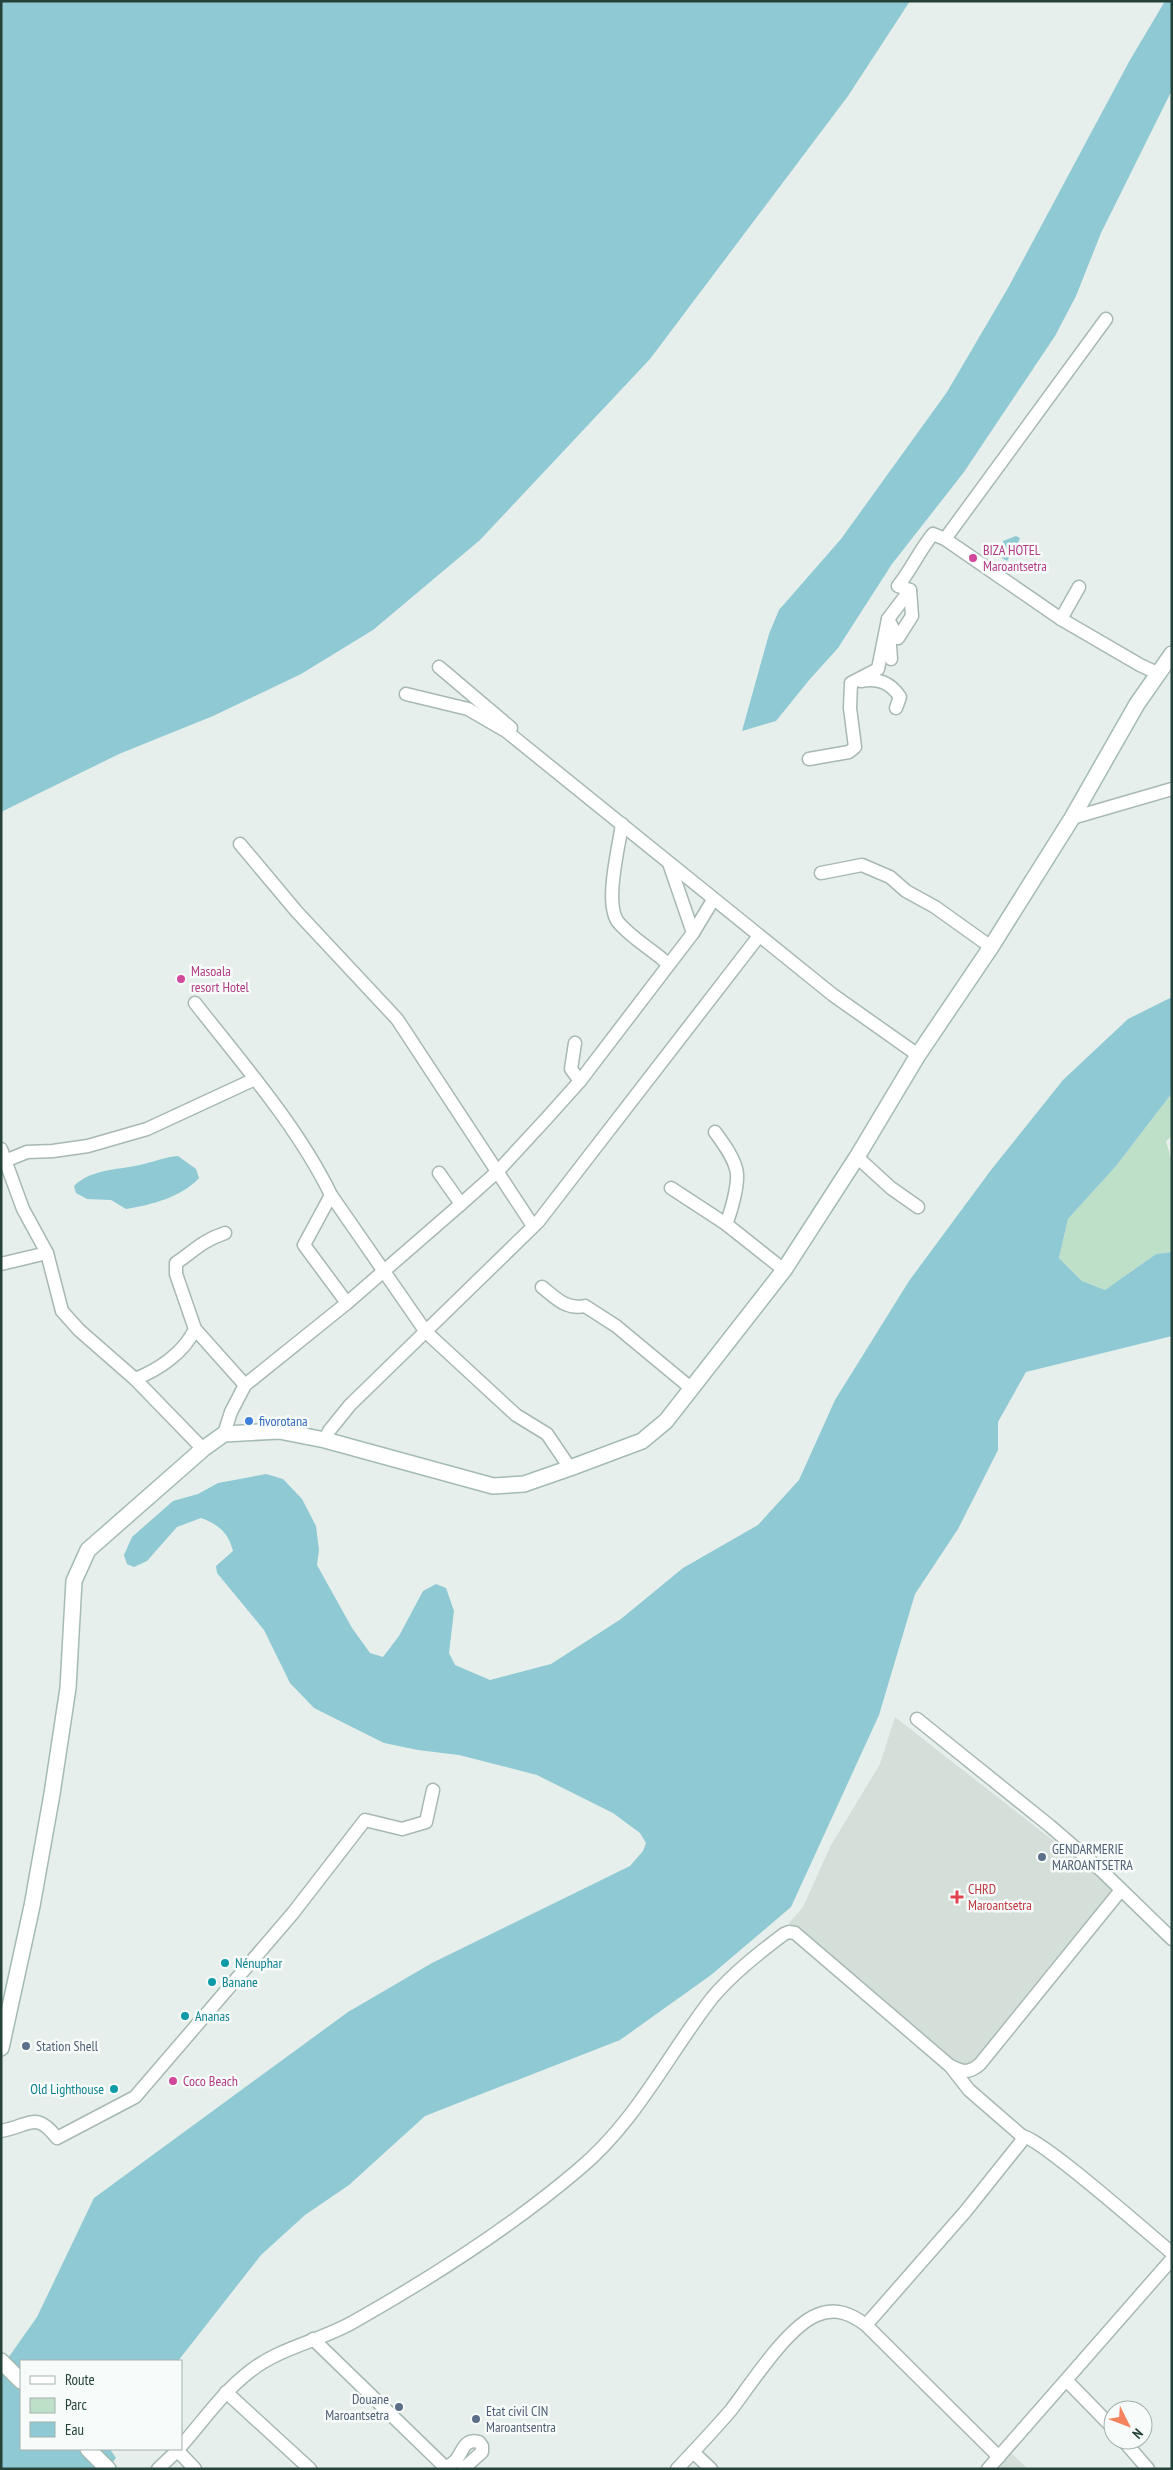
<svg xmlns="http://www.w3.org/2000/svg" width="1173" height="2470" font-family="'PT Sans Narrow',sans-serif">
	<rect width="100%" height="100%" fill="#e6efeb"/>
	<g fill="#d4dfda">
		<polygon points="895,1717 1114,1888 977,2063 966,2065 956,2061 789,1923 803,1907 830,1847 880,1764"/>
		<polygon points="1010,2452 1028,2469 995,2469"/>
	</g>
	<polygon fill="#bfe0c8" points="1172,1093 1172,1136 1166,1141 1172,1163 1172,1252 1156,1254 1105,1290 1082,1281 1059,1258 1068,1219 1116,1166"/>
	<g fill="#8ec9d4">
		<polygon points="1,1 910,1 848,96 650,359 480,540 373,630 301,674 213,716 119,754 1,812"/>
		<polygon points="1165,1 1172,1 1172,90 1101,233 1076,296 1055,336 964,472 892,564 838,648 810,679 776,721 742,731 769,634 779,610 841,539 947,392 1008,288 1130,60"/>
		<polygon points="1016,536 1020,538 1019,541 1007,561 1002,558 1003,541"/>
		<path d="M1172,997V1093L1116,1166L1068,1219L1059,1258L1082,1281L1105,1290L1156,1254L1172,1252V1336L1026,1372L998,1422V1450L958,1529L915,1594L879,1715L791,1907L711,1975L620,2040L425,2116L349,2185L305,2215L261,2255L178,2361H21V2449H110L116,2458L107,2469H1V2368L37,2317L94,2198L348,2012L432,1963L630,1866L643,1851L646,1843L640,1833L613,1813L537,1775L459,1755L418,1750L384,1743L314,1708L290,1683L264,1630L217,1573L216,1566L233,1551C228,1532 219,1525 201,1518L177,1527L147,1561L134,1567L127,1564L124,1555L132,1537L173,1501L198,1494L218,1483L266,1474L283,1479L302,1499L316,1526L319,1550L317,1565L352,1628L370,1653L383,1657L399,1636L423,1591L436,1584L446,1588L454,1611L449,1653L455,1665L490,1680L551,1664L621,1619L683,1568L758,1525L799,1480L835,1400L909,1281L991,1170L1063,1080L1128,1019Z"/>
		<path d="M178,1156L196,1169L199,1178C182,1197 151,1205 126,1209L111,1200L87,1199L76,1193L74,1186C92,1168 121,1170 144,1164C156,1161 165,1157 178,1156Z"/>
	</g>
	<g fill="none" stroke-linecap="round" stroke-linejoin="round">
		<g stroke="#a8b8b2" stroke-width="15">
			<g id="minor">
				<polyline points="945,539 1106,319"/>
				<polyline points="1061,619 1079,587"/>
				<polyline points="891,659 888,619 910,590"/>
				<polyline points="439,667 511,728"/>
				<path d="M861,681C878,678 890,682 900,697L896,708"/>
				<polyline points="406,694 468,709 506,731 833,995 918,1055"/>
				<path d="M809,759L849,752L855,747L850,708L851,683L878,669L888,619L898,638L912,616L910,590L898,586C911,570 919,551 933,534L945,539L1061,619L1140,665L1157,673"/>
				<polyline points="1072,818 1172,789"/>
				<path d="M622,824C619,847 604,903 618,922C632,939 652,949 668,964"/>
				<polyline points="240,844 297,912 397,1019 533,1226"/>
				<polyline points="821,873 862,865 890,877 906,891 935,907 991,947"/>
				<polyline points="693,933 713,900"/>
				<path d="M195,1003C242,1063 298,1127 331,1195L426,1332L516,1415L547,1434L570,1468"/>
				<polyline points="575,1043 571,1069 580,1081"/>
				<path d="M715,1132C723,1143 736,1160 737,1174C738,1187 731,1212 726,1224"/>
				<polyline points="1,1149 23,1209 47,1253 62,1311 79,1330 135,1379 203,1449"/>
				<polyline points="857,1157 891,1188 918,1207"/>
				<polyline points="5,1161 27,1152 53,1151 88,1146 147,1129 255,1079"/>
				<polyline points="439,1173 461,1204"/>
				<polyline points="671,1188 726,1224 784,1270"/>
				<polyline points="331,1195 304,1245 347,1303"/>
				<polyline points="1,1264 47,1253"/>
				<path d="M542,1287C556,1298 566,1310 585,1306L616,1326L692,1389"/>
				<polyline points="195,1329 245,1385"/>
				<path d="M135,1379C158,1370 184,1353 195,1329L176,1274V1263C195,1250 202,1241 225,1233"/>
				<polyline points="224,1434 231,1412 245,1385 347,1303 461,1204 498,1171 546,1119 580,1081 693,933 669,863"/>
				<polyline points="325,1440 329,1431 350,1405 538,1222 759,936"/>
				<polyline points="917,1719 1050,1826 1102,1871 1172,1939"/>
				<path d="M1,2131C31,2125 36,2111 57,2138L135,2097L293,1913L365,1820L402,1829L426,1822L433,1790"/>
				<path d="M1022,2136C1041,2138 1150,2235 1172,2253"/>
				<polyline points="866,2325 965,2212 1021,2142 1022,2136 969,2090 951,2067"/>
				<polyline points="313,2339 447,2469"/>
				<polyline points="1067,2381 1113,2428"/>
				<polyline points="226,2392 310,2469"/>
				<polyline points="1123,2440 1148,2469"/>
				<path d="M181,2446C204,2420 222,2393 249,2372C280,2347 321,2341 355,2321C431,2278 511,2227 578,2170C636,2122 667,2056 712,1998C732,1974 759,1953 784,1934L789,1932L795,1933L949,2065C961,2072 969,2074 980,2064L1121,1890"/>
				<polyline points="177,2450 195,2469"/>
				<polyline points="693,2452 711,2469"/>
				<polyline points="158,2469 179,2449"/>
				<path d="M445,2469C448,2466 452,2464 455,2461C463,2453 463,2438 479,2442L482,2446V2452L463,2469"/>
				<path d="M677,2469C695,2450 714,2430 731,2410C751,2384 787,2327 817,2315C836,2307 851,2314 866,2325L999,2457"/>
				<polyline points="988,2469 1172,2259"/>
			</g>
		</g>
		<g stroke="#a4bbb3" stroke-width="18">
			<g id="secondary">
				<polyline points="1,2048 32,1906 52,1794 68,1688 74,1581 88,1550 203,1449 224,1434 279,1431 325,1440 493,1486 524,1484 570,1468 642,1441 666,1421 784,1270 857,1157 918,1055 991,947 1072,818 1137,704 1172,654"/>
				<polyline points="1,2361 21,2381"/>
				<polyline points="88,2449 108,2469"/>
			</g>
		</g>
		<use href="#minor" stroke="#fff" stroke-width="12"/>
		<use href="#secondary" stroke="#fff" stroke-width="15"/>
	</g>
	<g fill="#d1479c" stroke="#f7fbf9" stroke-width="2">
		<circle cx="973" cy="558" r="5"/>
		<circle cx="181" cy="979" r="5"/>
		<circle cx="173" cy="2081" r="5"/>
	</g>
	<circle fill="#3f7fe0" stroke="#f7fbf9" stroke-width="2" cx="249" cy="1421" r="5"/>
	<g fill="#5c6f8a" stroke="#f7fbf9" stroke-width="2">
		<circle cx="1042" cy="1857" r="5"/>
		<circle cx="26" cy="2046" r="5"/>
		<circle cx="399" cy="2407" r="5"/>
		<circle cx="476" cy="2419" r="5"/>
	</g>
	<path fill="#e0444e" stroke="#f7fbf9" stroke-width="2" d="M954.5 1889.5h5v5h5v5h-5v5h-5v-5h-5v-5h5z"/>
	<g fill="#0f9aa8" stroke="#f7fbf9" stroke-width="2">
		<circle cx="225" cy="1963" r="5"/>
		<circle cx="212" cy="1982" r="5"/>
		<circle cx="185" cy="2016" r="5"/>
		<circle cx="114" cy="2089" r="5"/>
	</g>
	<g text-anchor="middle" stroke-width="5" stroke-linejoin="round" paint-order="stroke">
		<g font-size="14" fill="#b23c85" stroke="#f7fbf9" text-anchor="start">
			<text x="983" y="555">BIZA HOTEL<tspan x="983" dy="16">Maroantsetra</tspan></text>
			<text x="191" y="976">Masoala<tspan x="191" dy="16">resort Hotel</tspan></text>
			<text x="183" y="2086">Coco Beach</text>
		</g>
		<g font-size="14" fill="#366cbe" stroke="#f7fbf9" text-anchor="start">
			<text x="259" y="1426">fivorotana</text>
		</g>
		<g font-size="14" fill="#4e5e75" stroke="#f7fbf9" text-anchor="start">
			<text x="1052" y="1854">GENDARMERIE<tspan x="1052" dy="16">MAROANTSETRA</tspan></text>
			<text x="36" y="2051">Station Shell</text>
			<text x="389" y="2404" text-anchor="end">Douane<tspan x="389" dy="16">Maroantsetra</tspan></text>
			<text x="486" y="2416">Etat civil CIN<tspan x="486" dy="16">Maroantsentra</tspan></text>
		</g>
		<g font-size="14" fill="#be3a42" stroke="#f7fbf9" text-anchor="start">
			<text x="968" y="1894">CHRD<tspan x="968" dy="16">Maroantsetra</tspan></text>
		</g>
		<g font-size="14" fill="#0d838f" stroke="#f7fbf9" text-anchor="start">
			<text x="235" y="1968">Nénuphar</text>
			<text x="222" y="1987">Banane</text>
			<text x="195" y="2021">Ananas</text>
			<text x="104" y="2094" text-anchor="end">Old Lighthouse</text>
		</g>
	</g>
	<rect width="1173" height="2470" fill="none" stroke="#24423a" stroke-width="5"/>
	<rect x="20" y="2360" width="162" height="90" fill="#f7fbf9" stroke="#a3b1ad"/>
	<rect x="30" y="2376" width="25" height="8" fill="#ffffff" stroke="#a3b1ad"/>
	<text x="65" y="2385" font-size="15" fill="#24423a">Route</text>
	<rect x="30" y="2398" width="25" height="15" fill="#bfe0c8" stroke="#a3b1ad"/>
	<text x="65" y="2410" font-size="15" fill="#24423a">Parc</text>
	<rect x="30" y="2422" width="25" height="15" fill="#8ec9d4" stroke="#a3b1ad"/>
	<text x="65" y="2435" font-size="15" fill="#24423a">Eau</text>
	<g transform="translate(1128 2425) rotate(132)"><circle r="24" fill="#f7fbf9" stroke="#a3b1ad"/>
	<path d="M0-4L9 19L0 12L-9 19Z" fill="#f4845f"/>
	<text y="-8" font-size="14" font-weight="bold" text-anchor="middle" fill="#24423a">N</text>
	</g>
</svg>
